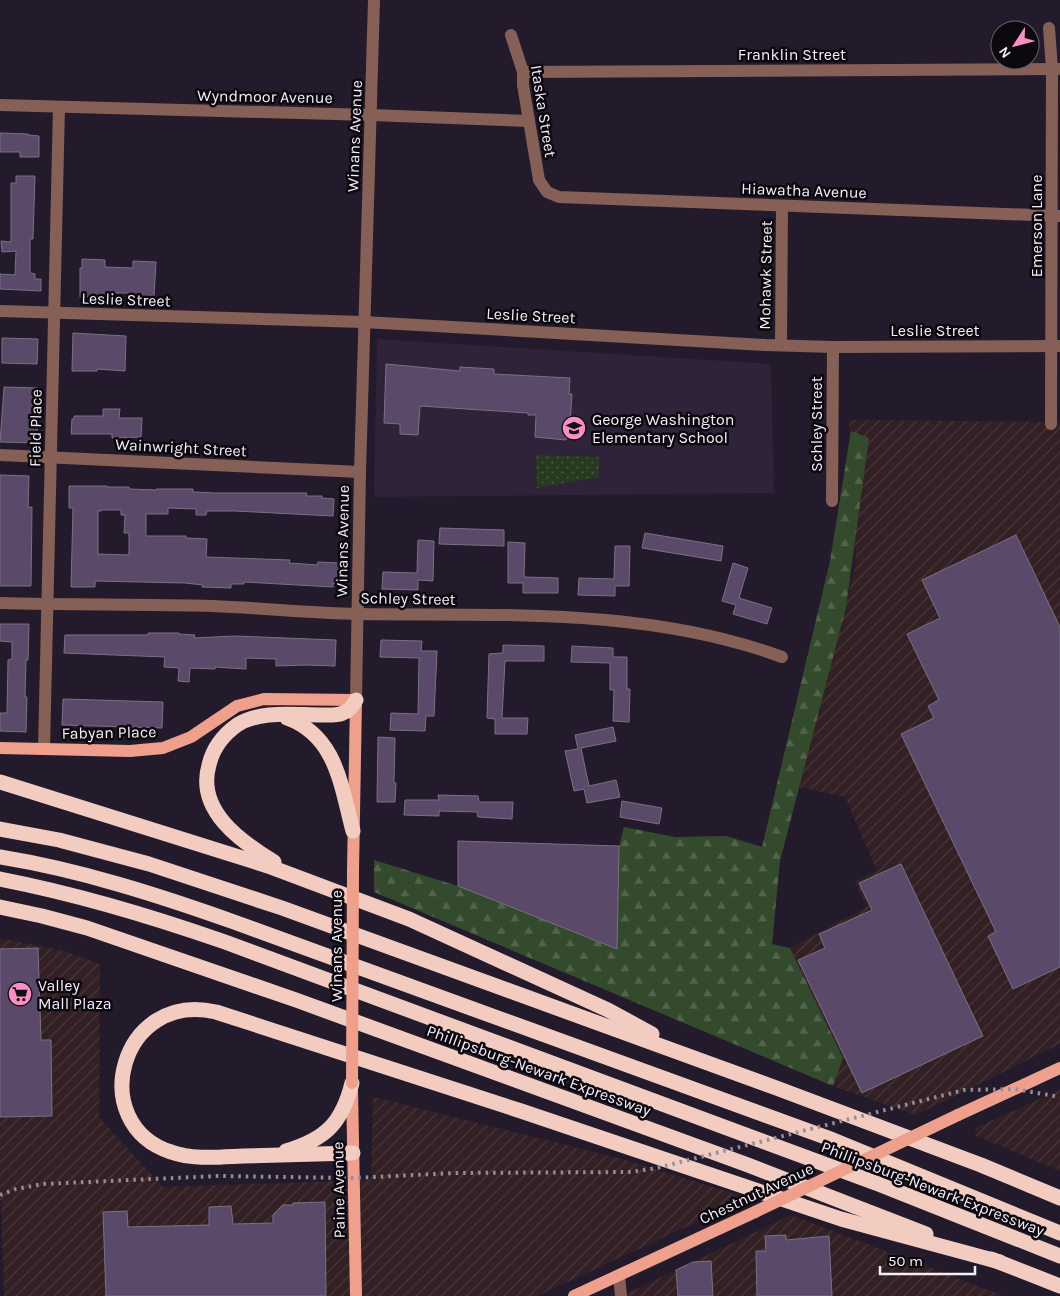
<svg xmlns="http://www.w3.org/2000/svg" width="1060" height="1296" font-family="Karla,sans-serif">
	<defs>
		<pattern id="industrial-furrows" width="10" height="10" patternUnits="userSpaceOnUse" patternTransform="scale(1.25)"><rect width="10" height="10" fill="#332024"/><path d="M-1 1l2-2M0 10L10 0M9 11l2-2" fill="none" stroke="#47363a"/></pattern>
		<pattern id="forest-firs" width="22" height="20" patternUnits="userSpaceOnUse" patternTransform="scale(1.25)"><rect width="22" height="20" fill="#344a2d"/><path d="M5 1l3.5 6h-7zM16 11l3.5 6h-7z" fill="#52644c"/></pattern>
		<pattern id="park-dots" width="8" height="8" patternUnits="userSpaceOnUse" patternTransform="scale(1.25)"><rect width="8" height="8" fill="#263a20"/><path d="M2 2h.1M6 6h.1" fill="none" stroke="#465741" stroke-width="1.8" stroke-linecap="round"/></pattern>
	</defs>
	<rect width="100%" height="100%" fill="#231b2b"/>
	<polygon fill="#2e2338" points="377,339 771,364 774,493 374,497"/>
	<g fill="url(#industrial-furrows)">
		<polygon points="849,420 1060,422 1060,1044 916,1115 833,1086 843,1058 790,948 867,907 855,882 877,871 845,797 799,787 856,564"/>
		<polygon points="0,938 64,951 100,964 99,1117 163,1187 371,1180 373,1097 622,1159 748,1198 538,1296 4,1296 1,1200 0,1200"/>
		<polygon points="1060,1090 1060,1171 976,1136 975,1128"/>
		<polygon points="791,1215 975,1285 1004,1296 622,1296"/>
	</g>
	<polygon fill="url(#forest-firs)" points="851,431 869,438 846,607 780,861 772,944 790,948 843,1058 833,1086 374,892 374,860 458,886 617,949 619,846 624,827 675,837 726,836 762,847 830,561"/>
	<polygon fill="url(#park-dots)" points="536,455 599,457 599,477 537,488"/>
	<g fill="#5a4969" stroke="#7a7184" fill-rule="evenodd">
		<polygon points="0,133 28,134 28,135 39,136 39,157 20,157 20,152 0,152"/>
		<polygon points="16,176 35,176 33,239 30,239 30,273 35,274 35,279 41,279 41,291 0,289 0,274 15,275 16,251 2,252 1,241 11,242 11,183 16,183"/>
		<polygon points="82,259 105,260 105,267 133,268 133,261 156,262 154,296 132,296 132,293 106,293 106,295 103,295 103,297 80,297 80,268 82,268"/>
		<polygon points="73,333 126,336 125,371 97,369 97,371 72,371"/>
		<polygon points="2,338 38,339 37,364 2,363"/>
		<polygon points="386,364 460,371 460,367 494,369 494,374 570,378 569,394 572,394 570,424 567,424 566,440 535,437 536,415 528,415 528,413 420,406 418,435 400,434 400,424 384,423"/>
		<polygon points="4,387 38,388 37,443 0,442"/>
		<polygon points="103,409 120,409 119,418 142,418 141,437 112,438 112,434 71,434 72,419 74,419 74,416 103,416"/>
		<polygon points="0,475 29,476 28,507 32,507 31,586 0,586"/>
		<path d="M69,486H107V487H129V489L156,490V489H193V492L215,493H307L306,496H322V498L334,499L333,516L235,511H207L206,515H196V509L168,508V514H146V536H186V538L207,539L206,557L290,560L289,563L317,565L318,562L340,563V584L333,583V587L244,582V584H231V588L202,587L203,585L185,583L95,581V587H71L73,508H69ZM101,510H121V515H125L124,533H129V555L98,554V511H101Z"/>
		<polygon points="440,528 504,530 504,546 439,544"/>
		<polygon points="645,533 723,546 721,561 642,548"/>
		<polygon points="1016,535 1060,627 1060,967 1013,989 988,936 996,932 901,734 934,718 928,706 939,700 907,634 940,618 922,580"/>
		<polygon points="418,540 434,541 433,581 418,580 418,590 382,589 383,572 417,573"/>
		<polygon points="508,542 525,543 524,577 558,578 558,593 523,593 523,583 508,583"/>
		<polygon points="615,546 630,546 629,586 615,586 615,596 578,595 579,578 614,579"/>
		<polygon points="733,563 748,568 739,598 772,608 767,624 733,614 736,605 722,601"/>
		<polygon points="0,624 29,624 28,660 26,660 25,697 27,697 26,732 0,731 0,713 7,713 8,660 12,659 12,642 0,641"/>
		<polygon points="148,633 179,633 179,634 195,635 194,638 235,636 336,640 335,666 306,665 276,666 276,659 246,658 246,669 215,667 215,669 190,668 189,682 178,681 179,668 164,667 165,657 64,653 65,635 148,635"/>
		<polygon points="381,640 422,641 421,651 437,651 434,716 426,716 425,731 390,730 391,713 418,714 419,658 380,657"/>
		<polygon points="503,645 544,646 544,661 505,661 502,718 528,718 527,734 495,734 495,719 487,718 489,654 503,653"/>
		<polygon points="572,646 613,648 613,657 627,657 627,689 630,689 629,722 613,721 614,690 610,690 610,663 571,662"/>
		<polygon points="63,699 163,702 162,728 62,725"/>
		<polygon points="613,727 616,741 581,748 589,786 616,780 620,797 587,803 584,789 574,791 565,751 578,749 575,735"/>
		<polygon points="378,737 395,738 394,783 396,783 395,802 377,802"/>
		<polygon points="438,795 478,796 479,802 513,802 512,819 478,817 477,812 439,811 439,816 404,815 405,800 439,800"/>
		<polygon points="622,801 662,808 659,824 620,817"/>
		<polygon points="458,841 619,846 617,949 458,886"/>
		<polygon points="901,864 983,1036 862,1093 798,960 825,948 819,934 872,910 859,883"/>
		<polygon points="38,948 41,1040 51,1040 52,1116 0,1117 0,949"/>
		<polygon points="325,1202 326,1296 106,1296 103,1212 127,1211 128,1227 209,1225 209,1207 231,1206 233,1224 273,1223 273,1215 283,1205 292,1205 293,1203"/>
		<polygon points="786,1235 786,1240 829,1236 832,1296 757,1296 756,1251 766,1251 765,1236"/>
		<polygon points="711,1261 713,1296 678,1296 676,1270 693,1262"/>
	</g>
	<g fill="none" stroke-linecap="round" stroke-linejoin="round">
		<g stroke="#866056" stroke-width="12">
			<polyline points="1049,28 1052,69 1051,424"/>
			<polyline points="511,35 523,72 523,85 539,180 547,192 559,197 1060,216"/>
			<polyline points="523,72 1060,69"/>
			<polyline points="0,105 371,115 529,121"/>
			<polyline points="0,311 364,322 766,345 833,347 1060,346"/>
			<polyline points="781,345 782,206"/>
			<polyline points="0,455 360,472"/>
			<polyline points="832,501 833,347"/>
			<path d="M0,603C71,605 142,604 213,606C262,608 311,613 359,614C501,616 646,607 782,657"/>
			<polyline points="356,700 360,472 374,0"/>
			<polyline points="44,749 59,107"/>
			<polyline points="619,1276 621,1296"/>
		</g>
		<g stroke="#eea08d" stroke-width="12">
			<polyline points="0,748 130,751 163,748 191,737 237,706 264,699 356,700 353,871"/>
			<polyline points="352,1089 356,1296"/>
			<polyline points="958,1115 1060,1068"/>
			<polyline points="574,1296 755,1212"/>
		</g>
		<g stroke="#f2cbc1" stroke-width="15">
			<path d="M287,718C337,736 341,787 353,831"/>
			<polyline points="0,782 268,866 409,919 608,1010 652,1034"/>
			<polyline points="0,829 59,840 149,864 282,908 779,1089 981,1165 1060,1198"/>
			<path d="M0,857C80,870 158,895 234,922L828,1138L1060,1233"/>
			<path d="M274,862C240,841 196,810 209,765C213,748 223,735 237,725C260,710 294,715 320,715C327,715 336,716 343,713C349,711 353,706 356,700"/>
			<path d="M0,879C77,894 151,916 225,942L881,1185L1060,1256"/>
			<polyline points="0,907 42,916 87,928 296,1000 748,1165 926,1234"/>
			<path d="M286,1151C326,1139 342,1123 352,1083"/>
			<path d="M353,1153C316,1154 279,1155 243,1156C220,1157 193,1160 171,1152C85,1124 120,990 216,1012L521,1111L841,1219L1000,1262"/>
			<polyline points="991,1259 1060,1286"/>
		</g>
		<polyline stroke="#938d9a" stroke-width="4" stroke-dasharray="2.5 5" stroke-linecap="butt" points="0,1195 16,1189 43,1184 218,1176 353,1178 455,1173 631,1172 657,1168 964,1090 1015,1089 1060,1097"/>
		<g stroke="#eea08d" stroke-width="12">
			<polyline points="352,1083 353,871"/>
			<polyline points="755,1212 958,1115"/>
		</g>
	</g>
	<defs>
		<g id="school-disc" transform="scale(1.25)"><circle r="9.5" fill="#fa8fc6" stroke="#0b080e"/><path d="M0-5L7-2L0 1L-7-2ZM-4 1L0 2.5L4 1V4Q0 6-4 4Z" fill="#111"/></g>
		<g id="supermarket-disc" transform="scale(1.25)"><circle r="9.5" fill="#fa8fc6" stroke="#0b080e"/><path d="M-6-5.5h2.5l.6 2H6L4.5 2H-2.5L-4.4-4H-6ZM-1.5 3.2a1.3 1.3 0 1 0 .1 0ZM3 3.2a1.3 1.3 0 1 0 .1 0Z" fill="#111"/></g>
	</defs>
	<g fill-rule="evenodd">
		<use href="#school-disc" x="574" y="428"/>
		<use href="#supermarket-disc" x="20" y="994"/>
	</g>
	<g text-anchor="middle" stroke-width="5" stroke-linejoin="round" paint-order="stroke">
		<g font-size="16" fill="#f3eef9" stroke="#0b080e">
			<text x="792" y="60">Franklin Street</text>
			<text transform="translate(265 96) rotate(1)" y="6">Wyndmoor Avenue</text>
			<text transform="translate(544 111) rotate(81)" y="6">Itaska Street</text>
			<text transform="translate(354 136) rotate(-88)" y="6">Winans Avenue</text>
			<text transform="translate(804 190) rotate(2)" y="6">Hiawatha Avenue</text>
			<text transform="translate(1036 226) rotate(-90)" y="6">Emerson Lane</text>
			<text transform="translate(765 275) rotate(-89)" y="6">Mohawk Street</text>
			<text transform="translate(126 299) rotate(2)" y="6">Leslie Street</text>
			<text transform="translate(531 315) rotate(3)" y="6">Leslie Street</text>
			<text x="935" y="336">Leslie Street</text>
			<text transform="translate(816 424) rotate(-90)" y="6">Schley Street</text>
			<text transform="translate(35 428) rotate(-89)" y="6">Field Place</text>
			<text transform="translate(181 447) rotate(3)" y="6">Wainwright Street</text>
			<text transform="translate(342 541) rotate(-89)" y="6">Winans Avenue</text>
			<text transform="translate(408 598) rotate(1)" y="6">Schley Street</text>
			<text transform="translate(109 732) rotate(-1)" y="6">Fabyan Place</text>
			<text transform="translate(336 946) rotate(-90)" y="6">Winans Avenue</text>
			<text transform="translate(539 1070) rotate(20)" y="6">Phillipsburg-Newark Expressway</text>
			<text transform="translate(933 1188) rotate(21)" y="6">Phillipsburg-Newark Expressway</text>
			<text transform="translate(338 1190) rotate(-91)" y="6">Paine Avenue</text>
			<text transform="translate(756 1193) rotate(-25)" y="6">Chestnut Avenue</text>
		</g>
		<g font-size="16" fill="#f3eef9" stroke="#0b080e" text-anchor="start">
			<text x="592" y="425">George Washington<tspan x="592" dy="18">Elementary School</tspan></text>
			<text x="38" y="991">Valley<tspan x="38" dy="18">Mall Plaza</tspan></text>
		</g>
	</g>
	<g transform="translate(1015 45) rotate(234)"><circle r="24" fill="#0b080e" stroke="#68646c"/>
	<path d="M0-4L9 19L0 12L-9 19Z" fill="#fa8fc6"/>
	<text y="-8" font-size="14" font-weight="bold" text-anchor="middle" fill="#f3eef9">N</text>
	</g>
	<path d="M880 1266v8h95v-8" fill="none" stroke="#f3eef9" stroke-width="2.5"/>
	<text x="888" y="1266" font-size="15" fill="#f3eef9" stroke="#0b080e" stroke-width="4" paint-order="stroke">50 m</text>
</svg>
